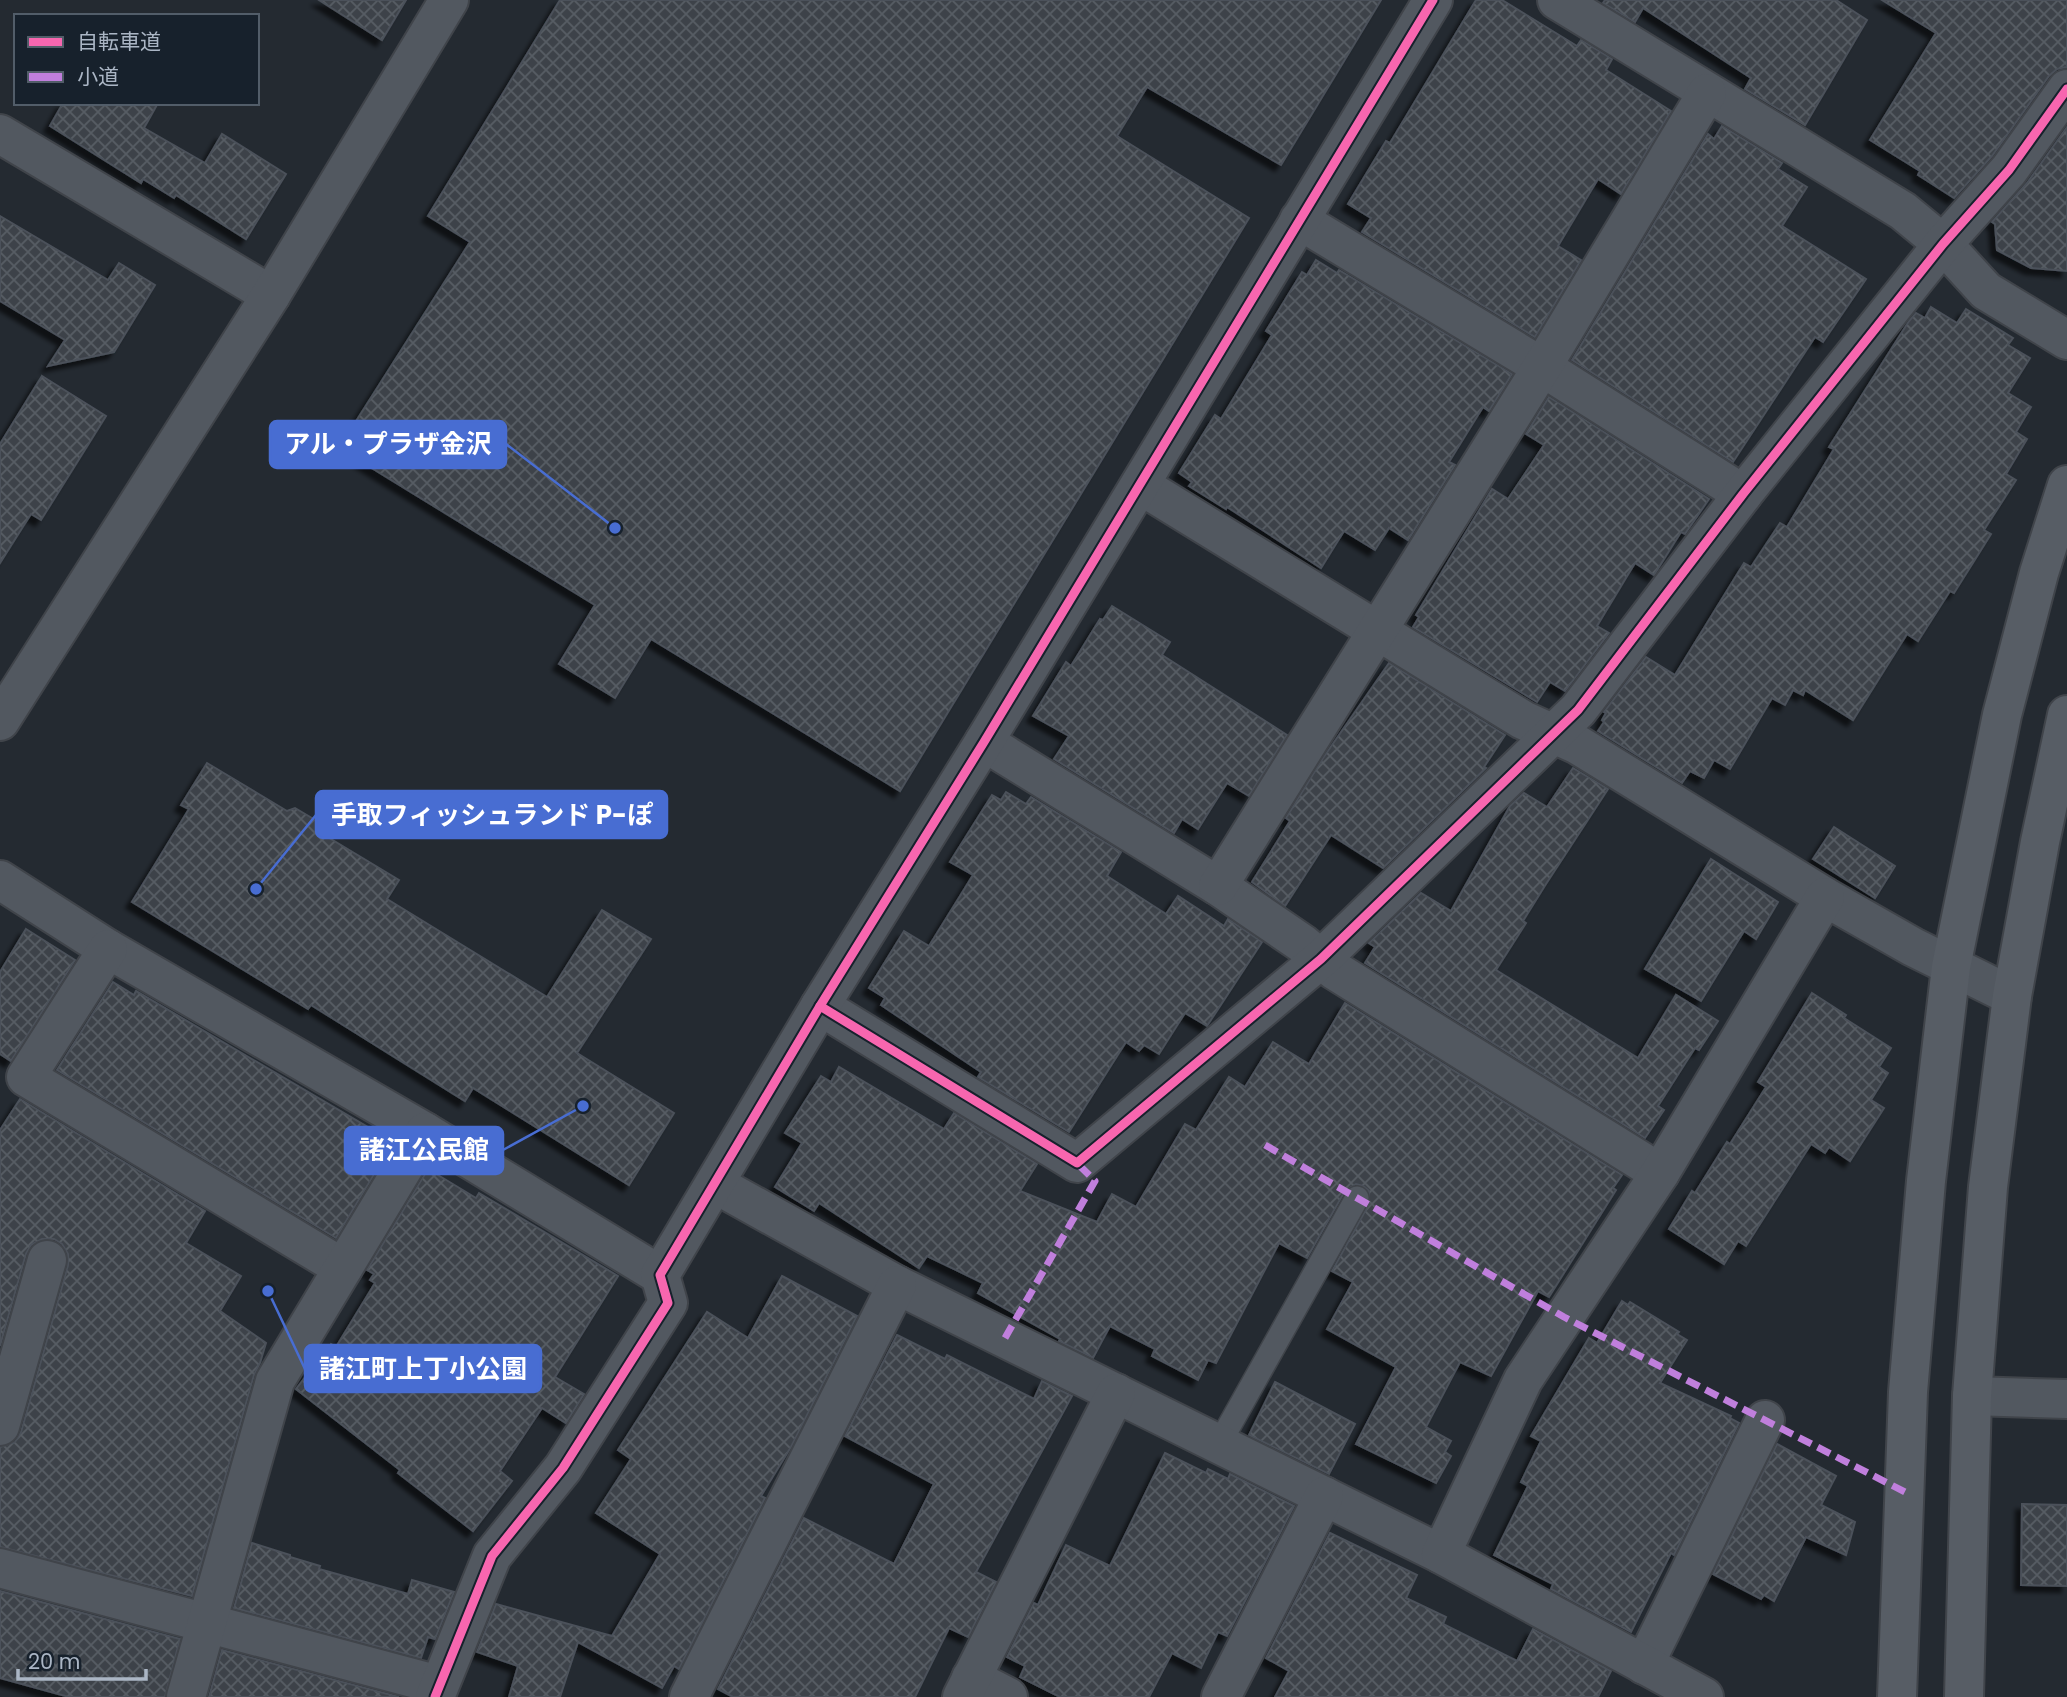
<svg xmlns="http://www.w3.org/2000/svg" width="2067" height="1697" font-family="Poppins,'Noto Sans JP',sans-serif">
	<defs>
		<pattern id="building-cross-hatch" width="8" height="8" patternUnits="userSpaceOnUse" patternTransform="scale(1.75)"><rect width="8" height="8" fill="#3e434a"/><path d="M0 0l8 8M0 8l8-8" fill="none" stroke="#575c63"/></pattern>
		<filter id="shadow"><feDropShadow dx="-6" dy="6" stdDeviation="2" flood-color="#0009"/></filter>
	</defs>
	<rect width="100%" height="100%" fill="#242a31"/>
	<g fill="url(#building-cross-hatch)" stroke="#4b515a" stroke-width="2" filter="url(#shadow)">
		<polygon points="319,0 406,0 382,40"/>
		<polygon points="560,0 1381,0 1281,165 1147,87 1117,136 1249,218 900,791 651,639 615,698 559,664 595,605 339,448 470,242 428,216"/>
		<polygon points="1476,0 1502,0 1577,46 1581,40 1612,59 1606,70 1671,111 1621,194 1598,179 1558,246 1581,260 1535,337 1362,232 1371,218 1348,204 1386,141 1390,143"/>
		<polygon points="1605,0 1836,0 1867,20 1805,125 1745,89 1751,78 1643,8 1635,22 1603,3"/>
		<polygon points="1882,0 2067,0 2067,67 2057,69 2049,76 1992,156 1954,198 1918,175 1920,171 1870,140 1936,33"/>
		<polygon points="63,103 158,103 144,128 205,163 222,134 286,174 246,239 176,195 174,198 143,179 141,183 50,126"/>
		<polygon points="1722,126 1782,163 1778,169 1807,187 1782,226 1866,279 1823,342 1815,337 1733,462 1572,360 1708,134 1714,139"/>
		<polygon points="2067,127 2067,271 2031,268 1997,250 1995,224 1992,222 2027,183"/>
		<polygon points="0,216 108,280 119,263 155,285 114,352 48,366 65,340 0,301"/>
		<polygon points="1316,260 1337,273 1339,270 1512,374 1489,411 1483,407 1449,462 1455,465 1408,540 1389,528 1375,550 1344,531 1321,568 1227,507 1226,509 1189,486 1192,482 1179,473 1215,415 1221,419 1272,335 1266,331 1302,272 1307,275"/>
		<polygon points="1931,307 1957,323 1966,309 2013,338 2008,345 2030,358 2008,393 2031,407 2016,432 2027,439 2006,474 2016,480 1984,530 1991,534 1954,593 1950,591 1918,641 1907,634 1853,720 1805,690 1803,695 1793,690 1785,705 1772,698 1730,769 1714,760 1704,778 1690,771 1682,783 1598,731 1604,722 1602,720 1606,713 1604,712 1646,657 1675,675 1744,563 1751,567 1780,523 1787,527 1834,449 1829,447 1909,321 1916,313 1925,318"/>
		<polygon points="42,376 106,416 41,520 31,514 0,563 0,444"/>
		<polygon points="1549,397 1709,499 1685,534 1681,532 1654,575 1635,563 1597,626 1609,633 1565,691 1550,682 1537,702 1413,627 1419,617 1416,615 1492,489 1508,499 1544,445 1526,434"/>
		<polygon points="1112,606 1170,642 1162,655 1287,735 1249,796 1227,783 1198,829 1182,819 1174,833 1054,759 1069,736 1033,716 1066,662 1071,666 1100,619 1103,620"/>
		<polygon points="1389,663 1505,735 1484,767 1486,768 1383,868 1331,835 1285,906 1252,882 1290,821 1286,818 1323,758"/>
		<polygon points="207,763 287,811 295,808 327,827 326,836 399,880 387,899 547,997 602,910 651,939 577,1053 674,1113 629,1185 473,1088 465,1101 311,1005 308,1009 132,902 189,809 181,805"/>
		<polygon points="1573,768 1608,789 1546,884 1523,921 1526,923 1496,970 1638,1058 1676,995 1718,1021 1699,1050 1695,1048 1658,1106 1664,1110 1645,1138 1365,963 1375,947 1369,943 1421,893 1451,911 1510,806 1524,793 1547,807"/>
		<polygon points="1006,792 1026,804 1031,797 1121,852 1107,876 1166,914 1178,896 1224,926 1228,919 1262,942 1207,1026 1185,1013 1159,1054 1144,1045 1139,1051 1126,1042 1069,1132 978,1077 981,1072 881,1005 885,998 869,988 904,931 929,946 973,875 950,862 992,795 1001,800"/>
		<polygon points="1834,827 1895,866 1875,898 1813,859"/>
		<polygon points="1711,859 1778,902 1756,939 1744,931 1701,1001 1645,969"/>
		<polygon points="26,929 75,960 11,1061 0,1054 0,972"/>
		<polygon points="113,982 134,995 136,991 383,1136 381,1140 391,1146 336,1238 57,1070"/>
		<polygon points="1812,993 1846,1015 1844,1018 1891,1048 1879,1067 1888,1073 1871,1100 1884,1108 1850,1161 1829,1147 1825,1153 1811,1144 1746,1246 1738,1241 1724,1264 1669,1229 1692,1191 1695,1193 1727,1142 1730,1144 1766,1087 1758,1082"/>
		<polygon points="1345,1003 1622,1175 1613,1188 1616,1190 1549,1297 1538,1291 1491,1376 1460,1362 1426,1427 1451,1441 1445,1452 1451,1456 1436,1483 1356,1444 1396,1367 1327,1329 1353,1282 1332,1271 1369,1204 1369,1191 1363,1186 1356,1184 1345,1191 1307,1258 1279,1243 1216,1363 1208,1360 1198,1380 1152,1356 1155,1349 1110,1326 1093,1358 1059,1341 1060,1339 978,1293 983,1283 927,1256 919,1268 819,1203 814,1211 775,1187 802,1143 785,1133 821,1076 831,1082 839,1067 944,1129 954,1113 1037,1164 1020,1191 1097,1222 1112,1194 1136,1207 1185,1124 1196,1130 1229,1077 1245,1087 1273,1042 1309,1064"/>
		<polygon points="20,1099 205,1211 186,1243 241,1276 220,1311 266,1343 260,1363 254,1375 192,1596 0,1547 0,1447 15,1442 21,1432 68,1265 68,1254 62,1244 54,1239 42,1239 31,1245 26,1254 0,1346 0,1130"/>
		<polygon points="428,1169 476,1198 479,1193 618,1276 555,1377 584,1394 566,1423 542,1408 500,1471 512,1481 473,1531 398,1473 400,1470 296,1389 331,1344 336,1347 375,1283 370,1280 374,1274 367,1270"/>
		<polygon points="782,1276 857,1316 791,1447 761,1496 765,1498 679,1669 674,1666 662,1688 578,1642 560,1697 509,1697 518,1666 477,1652 496,1604 612,1636 660,1554 596,1513 631,1459 618,1450 707,1312 748,1338"/>
		<polygon points="1622,1301 1628,1305 1630,1302 1679,1332 1677,1334 1687,1340 1660,1383 1731,1416 1730,1418 1739,1423 1674,1555 1671,1553 1631,1632 1551,1589 1553,1584 1494,1555 1528,1486 1521,1482 1541,1441 1531,1436 1589,1338 1597,1343"/>
		<polygon points="897,1335 945,1359 947,1355 1034,1399 1042,1381 1072,1396 976,1572 996,1582 968,1637 949,1628 915,1697 733,1697 718,1689 804,1518 894,1564 934,1484 845,1436"/>
		<polygon points="1275,1382 1355,1424 1329,1474 1249,1435"/>
		<polygon points="1777,1444 1836,1476 1821,1505 1855,1522 1846,1555 1806,1537 1774,1601 1764,1595 1761,1599 1713,1574"/>
		<polygon points="1165,1453 1206,1473 1208,1469 1228,1479 1230,1474 1294,1506 1227,1636 1218,1632 1201,1668 1172,1653 1149,1697 1060,1697 1020,1677 1025,1666 1007,1657 1034,1603 1038,1605 1066,1545 1110,1566"/>
		<polygon points="2022,1504 2067,1505 2067,1586 2021,1585"/>
		<polygon points="1330,1533 1417,1575 1406,1598 1446,1617 1443,1624 1517,1661 1533,1629 1611,1671 1598,1697 1275,1697 1289,1671 1266,1658"/>
		<polygon points="252,1543 290,1555 290,1557 320,1566 319,1569 408,1594 412,1580 454,1592 435,1639 428,1637 421,1658 234,1608"/>
		<polygon points="0,1591 180,1639 165,1697 69,1697 0,1678"/>
		<polygon points="222,1650 399,1697 209,1697"/>
	</g>
	<g fill="none" stroke-linecap="round" stroke-linejoin="round">
		<g stroke="#40444a" stroke-width="26">
			<polyline id="lane" points="1219,1444 1357,1198"/>
		</g>
		<g stroke="#40444a" stroke-width="42">
			<g id="street">
				<polyline points="1557,0 1903,211 1943,244 1986,291 2067,340"/>
				<polyline points="0,134 271,295"/>
				<polyline points="1299,220 1542,367 1743,494"/>
				<polyline points="1140,485 1523,720 1578,745 1825,897 1913,947 2012,996"/>
				<polyline points="0,721 271,295 449,0"/>
				<polyline points="984,742 1218,886 1303,944 1334,970 1660,1173"/>
				<polyline points="0,880 108,949 425,1132 660,1275"/>
				<polyline points="1218,886 1542,367 1707,93"/>
				<polyline points="108,949 26,1077 343,1268"/>
				<polyline points="820,1006 1077,1163 1321,959 1578,710 1743,494 1943,244 2009,170 2067,89"/>
				<polyline points="715,1184 897,1285 1441,1554"/>
				<polyline points="1972,1396 2067,1399"/>
				<polyline points="0,1426 47,1260"/>
				<polyline points="0,1568 439,1685"/>
				<polyline points="1644,1665 1765,1420"/>
				<polyline points="971,1678 1008,1697"/>
				<polyline points="186,1697 275,1381 425,1132"/>
				<polyline points="435,1697 492,1556 563,1468 668,1303 660,1275 820,1006 984,742 1433,0"/>
				<polyline points="689,1697 897,1285"/>
				<polyline points="962,1697 1116,1393"/>
				<polyline points="1221,1697 1324,1496"/>
				<polyline points="1704,1697 1441,1554 1523,1380 1660,1173 1825,897"/>
			</g>
		</g>
		<g stroke="#40444a" stroke-width="42">
			<g id="secondary">
				<polyline points="1897,1697 1908,1392 1926,1181 1951,967 2002,715 2039,573 2067,485"/>
				<polyline points="1964,1697 1972,1396 1988,1187 2012,996 2040,842 2067,715"/>
			</g>
		</g>
		<use href="#lane" stroke="#525860" stroke-width="23"/>
		<use href="#street" stroke="#525860" stroke-width="38"/>
		<use href="#secondary" stroke="#575d65" stroke-width="38"/>
		<g stroke="#c07fdc" stroke-width="7" stroke-dasharray="14 7" stroke-linecap="butt">
			<polyline points="1265,1145 1564,1317 1905,1492"/>
			<polyline points="1005,1338 1095,1181 1077,1163"/>
		</g>
		<g stroke="#17212c" stroke-width="13">
			<g id="cycleway">
				<polyline points="820,1006 1077,1163 1321,959 1578,710 1743,494 1943,244 2009,170 2067,89"/>
				<polyline points="435,1697 492,1556 563,1468 668,1303 660,1275 820,1006 984,742 1433,0"/>
			</g>
		</g>
		<use href="#cycleway" stroke="#f766af" stroke-width="9"/>
	</g>
	<path fill="none" stroke="#486dd2" stroke-width="2.5" d="M615 528L506 444M256 889L316 815M583 1106L503 1150M268 1291L305 1369"/>
	<g fill="#486dd2" stroke="#17212c" stroke-width="2.5">
		<circle cx="615" cy="528" r="7"/>
		<circle cx="256" cy="889" r="7"/>
		<circle cx="583" cy="1106" r="7"/>
		<circle cx="268" cy="1291" r="7"/>
	</g>
	<g fill="#486dd2" stroke="#486dd2" stroke-width="2.5">
		<rect x="270" y="421" width="236" height="47" rx="7"/>
		<rect x="316" y="791" width="351" height="47" rx="7"/>
		<rect x="345" y="1127" width="158" height="47" rx="7"/>
		<rect x="305" y="1345" width="236" height="47" rx="7"/>
	</g>
	<g font-size="26" text-anchor="middle" font-weight="bold" fill="#fff">
		<text x="388" y="453">アル・プラザ金沢</text>
		<text x="492" y="824">手取フィッシュランド P-ぽ</text>
		<text x="424" y="1159">諸江公民館</text>
		<text x="423" y="1378">諸江町上丁小公園</text>
	</g>
	<rect x="14" y="14" width="245" height="91" fill="#17212c" stroke="#525d69" stroke-width="2"/>
	<rect x="28" y="37" width="35" height="10" fill="#f766af" stroke="#525d69" stroke-width="2"/>
	<text x="77" y="49" font-size="21" fill="#abb6c5">自転車道</text>
	<rect x="28" y="72" width="35" height="10" fill="#c07fdc" stroke="#525d69" stroke-width="2"/>
	<text x="77" y="84" font-size="21" fill="#abb6c5">小道</text>
	<path d="M18 1669v10h128v-10" fill="none" stroke="#abb6c5" stroke-width="3.5"/>
	<text x="28" y="1669" font-size="21" fill="#abb6c5" stroke="#17212c" stroke-width="5" paint-order="stroke">20 m</text>
</svg>
